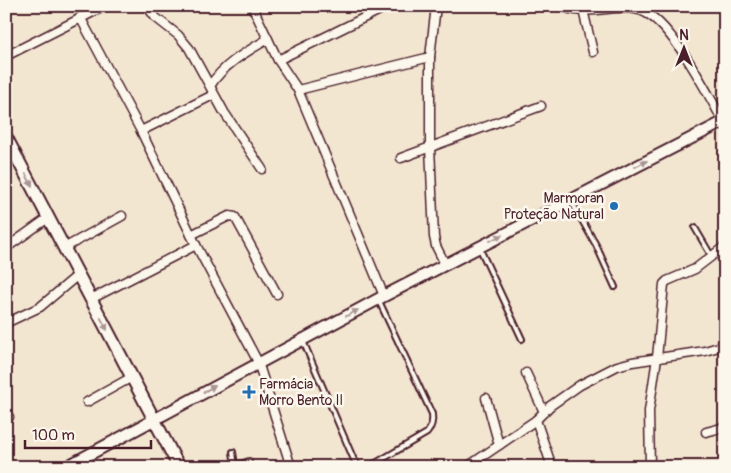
<svg xmlns="http://www.w3.org/2000/svg" width="731" height="473" font-family="Pangolin,sans-serif">
	<rect width="100%" height="100%" fill="#f3e6d1"/>
	<filter id="ink" filterUnits="userSpaceOnUse"><feTurbulence type="fractalNoise" baseFrequency=".02" numOctaves="2"/><feDisplacementMap in="SourceGraphic" scale="10" xChannelSelector="R" yChannelSelector="G"/><feConvolveMatrix kernelMatrix="1 2 1 2 8 2 1 2 1" color-interpolation-filters="sRGB"/></filter>
	<g filter="url(#ink)">
		<g fill="none" stroke-linecap="round" stroke-linejoin="round">
			<g stroke="#4a1f2b" stroke-width="8">
				<g id="service">
					<polyline points="571,201 596,245 615,287"/>
					<polyline points="695,228 712,257"/>
					<polyline points="480,249 522,339"/>
					<polyline points="303,341 354,460 360,467"/>
					<polyline points="233,452 235,466"/>
					<polyline points="231,467 249,461"/>
					<path d="M369,467L427,433C432,427 433,421 432,414L379,301"/>
				</g>
			</g>
			<g stroke="#4a1f2b" stroke-width="11">
				<g id="minor">
					<polyline points="147,6 155,17 178,35 189,48 224,112 262,169"/>
					<polyline points="252,6 278,60 298,90 384,296"/>
					<polyline points="436,6 430,57 430,147 434,237 436,246 445,264"/>
					<path d="M563,6C576,15 604,8 620,8C627,8 640,9 646,13C673,26 710,97 725,125"/>
					<polyline points="583,10 593,52"/>
					<polyline points="80,17 141,131 196,245 258,362 291,467"/>
					<polyline points="6,56 105,6"/>
					<polyline points="278,60 388,6"/>
					<path d="M210,86C224,64 246,52 268,39"/>
					<polyline points="298,90 430,57"/>
					<polyline points="141,131 213,95"/>
					<polyline points="401,158 541,106"/>
					<polyline points="191,235 229,216 235,217 277,294"/>
					<polyline points="6,248 48,218"/>
					<polyline points="64,248 122,216"/>
					<polyline points="91,299 196,245"/>
					<polyline points="6,323 40,307 78,275"/>
					<polyline points="526,373 544,412"/>
					<polyline points="486,398 499,445"/>
					<polyline points="87,402 132,377"/>
					<polyline points="6,414 9,417"/>
					<polyline points="536,420 552,467"/>
					<polyline points="706,432 725,427"/>
					<polyline points="467,467 536,420 550,406 580,385 617,366 632,362 705,351 725,345"/>
					<polyline points="650,467 649,411 657,358 664,284 667,281 695,269 725,246"/>
				</g>
			</g>
			<g stroke="#4a1f2b" stroke-width="14">
				<polyline id="tertiary" points="66,467 384,296 725,121"/>
			</g>
			<g stroke="#4a1f2b" stroke-width="15">
				<polyline id="secondary" points="6,137 179,467"/>
			</g>
			<use href="#service" stroke="#fbf7ec" stroke-width="4"/>
			<use href="#minor" stroke="#fbf7ec" stroke-width="8"/>
			<use href="#tertiary" stroke="#fbf7ec" stroke-width="10"/>
			<use href="#secondary" stroke="#fbf7ec" stroke-width="11"/>
		</g>
		<defs><path id="oneway-solid" d="M-6-.8H1V-3.2L6.5 0L1 3.2V.8H-6Z" transform="scale(1.25)"/></defs>
		<g fill="#ab9695">
			<use href="#oneway-solid" transform="translate(641 164) rotate(-27)"/>
			<use href="#oneway-solid" transform="translate(29 180) rotate(62)"/>
			<use href="#oneway-solid" transform="translate(496 238) rotate(-26)"/>
			<use href="#oneway-solid" transform="translate(352 313) rotate(-28)"/>
			<use href="#oneway-solid" transform="translate(104 324) rotate(62)"/>
			<use href="#oneway-solid" transform="translate(209 389) rotate(-29)"/>
		</g>
	</g>
	<g fill="#1f6fb2" stroke="#fbf7ec" stroke-width="2">
		<circle cx="614" cy="206" r="5"/>
		<path d="M246.5 384.5h5v5h5v5h-5v5h-5v-5h-5v-5h5z"/>
	</g>
	<g text-anchor="middle" stroke-width="5" stroke-linejoin="round" paint-order="stroke">
		<g font-size="14" fill="#4a1f2b" stroke="#fbf7ec" text-anchor="end">
			<text x="604" y="203">Marmoran<tspan x="604" dy="16">Proteção Natural</tspan></text>
			<text x="259" y="389" text-anchor="start">Farmácia<tspan x="259" dy="16">Morro Bento II</tspan></text>
		</g>
	</g>
	<rect width="731" height="473" fill="none" stroke="#fbf7ec" stroke-width="25"/>
	<rect x="12" y="12" width="706" height="448" fill="none" stroke="#4a1f2b" stroke-width="2" filter="url(#ink)"/>
	<g transform="translate(684 48)" stroke="#fbf7ec" stroke-width="4" paint-order="stroke">
	<path d="M0-4L9 19L0 12L-9 19Z" fill="#4a1f2b"/>
	<text y="-8" font-size="14" font-weight="bold" text-anchor="middle" fill="#4a1f2b">N</text>
	</g>
	<path d="M25 440v8h126v-8" fill="none" stroke="#4a1f2b" stroke-width="2.5"/>
	<text x="32" y="440" font-size="15" fill="#4a1f2b" stroke="#fbf7ec" stroke-width="4" paint-order="stroke">100 m</text>
</svg>
